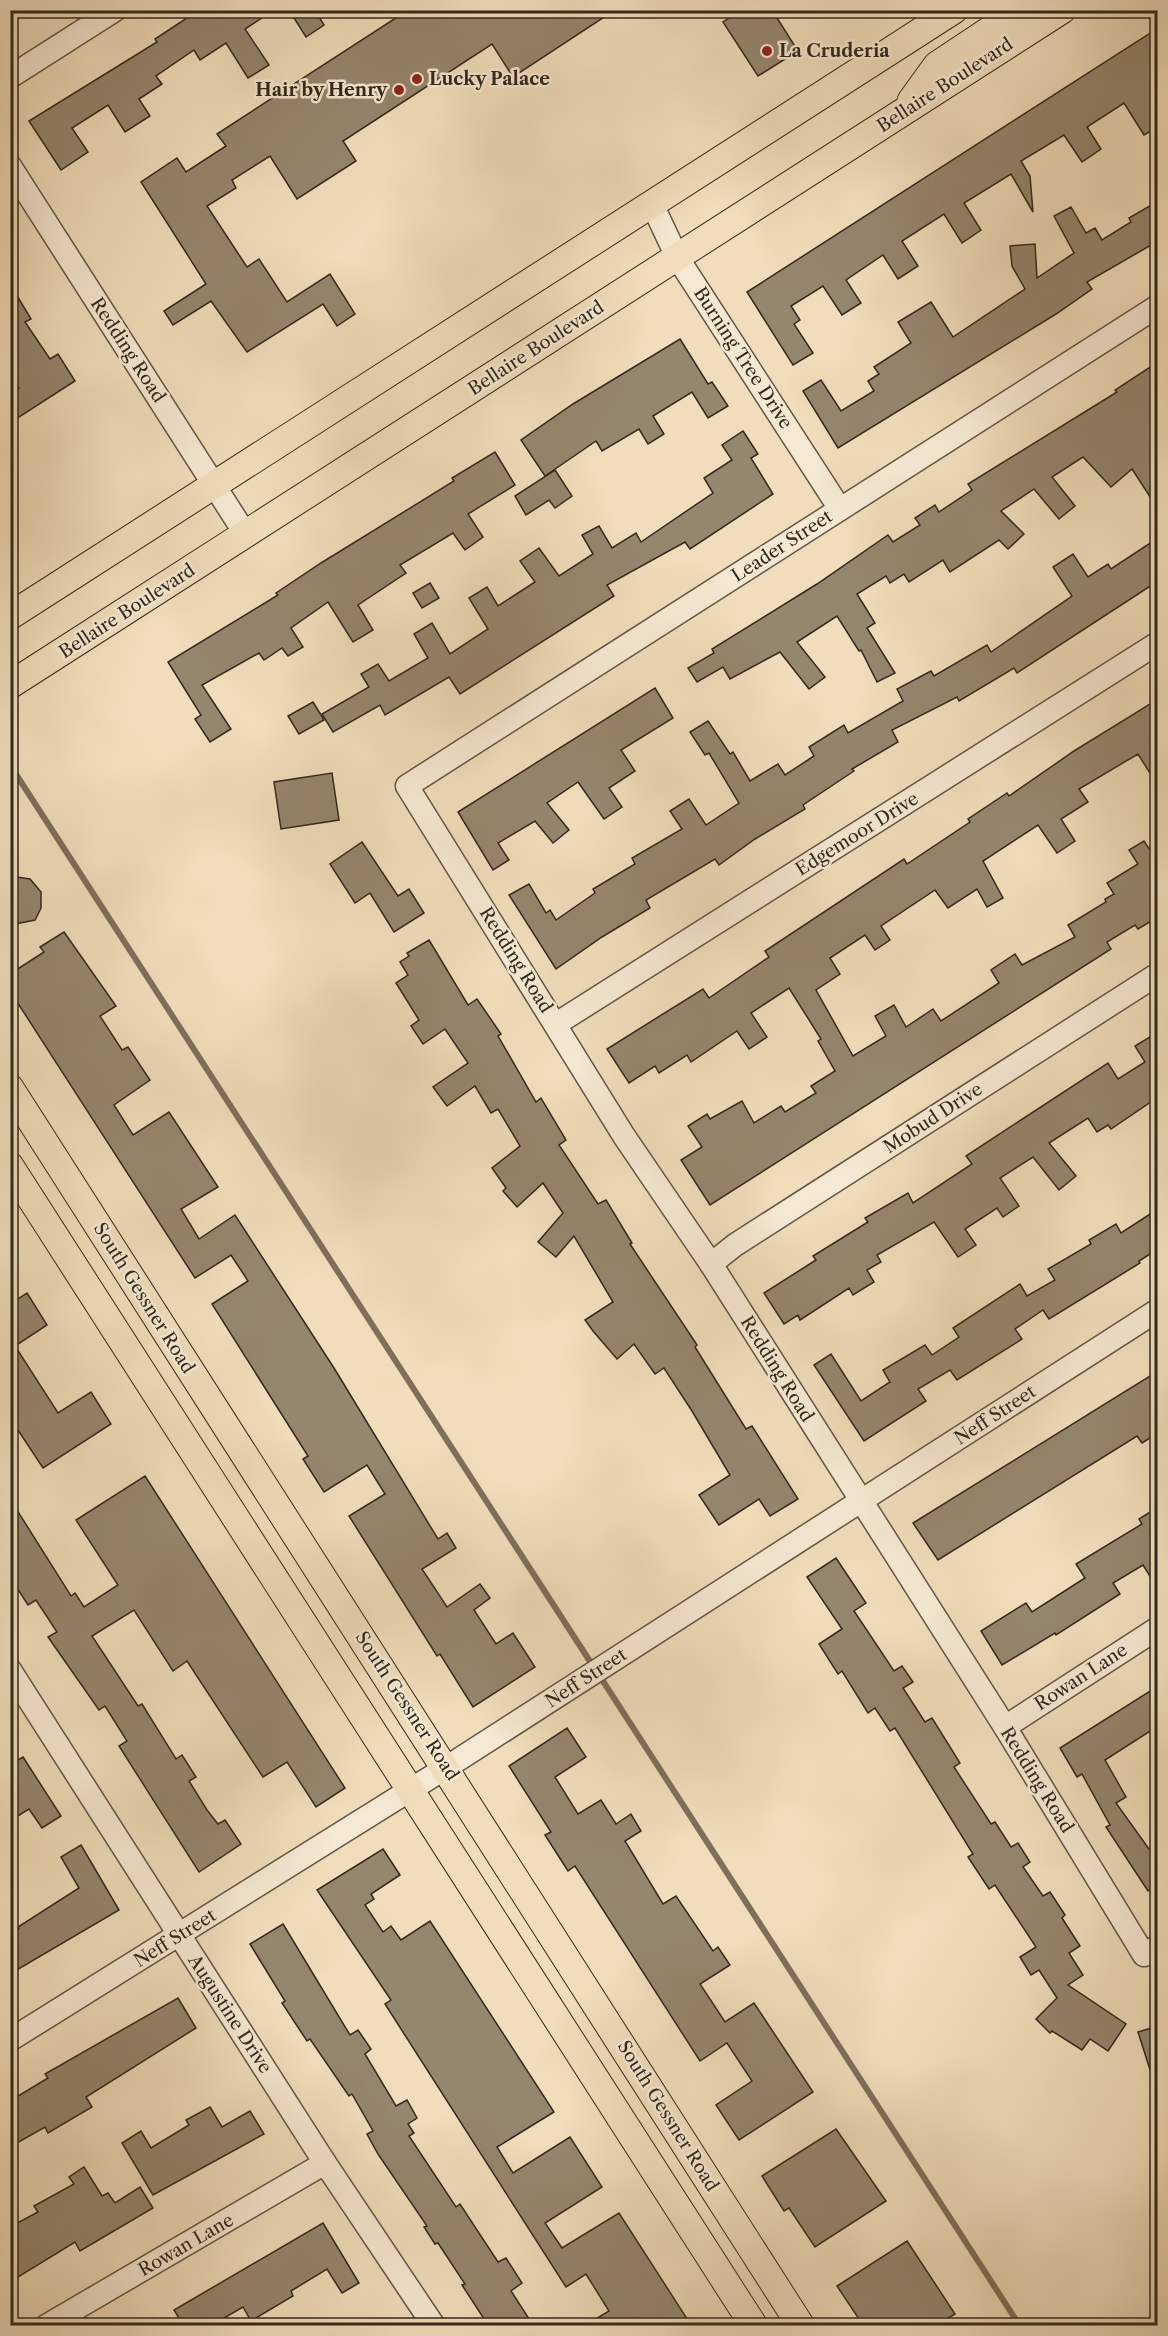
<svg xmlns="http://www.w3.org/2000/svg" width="1168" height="2336" font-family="'Libre Caslon Text',serif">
	<rect width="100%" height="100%" fill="#f1ddbb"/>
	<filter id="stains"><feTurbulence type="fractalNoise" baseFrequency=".00333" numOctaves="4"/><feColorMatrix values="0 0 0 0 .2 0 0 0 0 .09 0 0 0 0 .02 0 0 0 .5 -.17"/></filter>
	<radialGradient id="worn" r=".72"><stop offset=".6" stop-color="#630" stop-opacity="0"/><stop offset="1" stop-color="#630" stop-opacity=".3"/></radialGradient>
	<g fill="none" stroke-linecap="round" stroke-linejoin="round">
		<g stroke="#7e6f5b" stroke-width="6">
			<polyline points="10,765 593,1666"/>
			<polyline points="599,1675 1020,2326"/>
		</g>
	</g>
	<g fill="#95866e" stroke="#32281b" stroke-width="1.5">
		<polygon points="199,10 274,10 245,29 269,65 248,78 226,43 200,60 194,50 156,76 162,84 139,99 150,116 125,132 108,105 72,128 88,152 61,170 29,121 157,42 155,39"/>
		<polygon points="289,10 315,10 324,25 306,37"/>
		<polygon points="408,10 615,10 513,77 492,44 343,141 356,161 297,199 270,156 232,180 236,188 207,206 247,267 259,259 287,302 330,274 355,314 337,326 323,304 247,352 211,301 173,325 164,311 206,284 141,182 177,158 186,172 226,146 217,134"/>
		<polygon points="741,10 772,10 798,51 758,76 723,22"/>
		<polygon points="1158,28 1158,127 1144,135 1124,103 1087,127 1101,149 1082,162 1064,135 1021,161 1030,176 1033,212 1011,174 964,203 981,230 962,243 944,214 902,241 918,266 898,279 883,255 846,280 861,303 842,315 823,286 791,306 800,320 794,324 813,353 793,365 747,292"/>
		<polygon points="1158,201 1158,241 1087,282 1092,289 1056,314 838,448 803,391 821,380 841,411 874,391 868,381 879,374 874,367 911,343 898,322 931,302 953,337 1025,289 1012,266 1010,246 1035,244 1037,278 1074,253 1054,216 1071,207 1086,233 1095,228 1102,240 1131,222 1129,218"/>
		<polygon points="10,284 31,319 25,322 50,359 58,354 75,381 16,419 10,411 10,394 19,388 10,375"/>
		<polygon points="680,339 708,384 712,382 728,406 708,418 692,392 653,416 664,434 648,444 639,429 602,451 596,441 545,476 521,440 573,404"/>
		<polygon points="1158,362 1158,509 1132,469 1111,487 1083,457 1052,477 1075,506 1059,519 1034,489 1001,511 1024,534 1008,549 999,540 950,572 943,560 909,582 904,574 890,583 886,576 857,594 875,623 867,628 895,673 877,682 861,650 859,651 837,616 797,642 825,677 809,689 780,652 730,679 723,667 697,682 688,668 714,653 712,649 817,584 888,535 893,542 920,525 915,518 935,505 939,512 972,490 968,484 1117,392 1115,390"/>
		<polygon points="743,431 758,454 751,458 773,494 690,549 685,542 607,585 614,596 460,694 449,677 385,715 380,705 333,732 322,714 369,687 361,674 378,664 389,681 428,658 414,634 432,623 450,654 488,629 469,598 487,587 498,606 535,582 520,561 539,548 559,576 593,554 582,535 599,526 612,548 636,533 641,542 713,493 704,478 732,460 722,445"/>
		<polygon points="495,452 515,485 468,514 483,537 465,550 453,533 400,565 406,573 358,605 373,630 353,642 328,602 291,628 303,647 288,656 282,648 264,660 259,653 202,685 231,729 210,742 195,719 201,715 168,662 278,595 276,593 321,563 454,481 452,478"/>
		<polygon points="555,470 572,496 555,508 549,500 526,515 515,496"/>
		<polygon points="1158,538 1158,581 1017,673 1014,668 959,701 957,697 892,730 898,742 852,769 854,771 803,805 805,809 755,839 719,865 715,859 646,900 650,908 602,937 556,969 509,895 529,884 546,913 550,910 556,920 595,893 593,889 635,864 632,858 682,829 670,811 689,799 706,825 739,803 709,753 705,755 690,732 708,721 730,754 733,752 750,781 778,764 785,775 814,756 809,747 844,725 848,733 903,701 897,689 931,671 934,676 987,645 991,652 1072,596 1053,567 1073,554 1088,577 1108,564 1111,569"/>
		<polygon points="430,583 439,598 422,608 413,593"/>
		<polygon points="655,688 673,718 621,750 635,771 609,788 622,807 604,819 578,782 547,803 569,830 553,843 535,821 498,843 509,860 493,870 458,812"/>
		<polygon points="1158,699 1158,786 1138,754 1079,789 1088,802 1061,819 1075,841 1057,853 1038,825 983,861 1003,898 987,907 977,889 948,908 935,890 881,926 890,940 875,950 865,935 830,958 840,974 816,990 853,1056 886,1036 875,1016 894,1005 906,1027 933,1009 941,1021 999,983 991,970 1015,954 1022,965 1075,937 1068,925 1106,902 1105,899 1114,894 1107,883 1138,864 1129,850 1144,841 1158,862 1158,917 1138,929 1135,925 1107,942 1111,949 710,1205 681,1160 702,1147 688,1126 707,1114 710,1119 742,1101 754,1123 781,1106 785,1112 816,1093 811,1086 835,1071 818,1041 821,1039 789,988 751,1013 767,1037 749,1049 737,1031 691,1062 687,1055 659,1073 655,1066 629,1083 607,1049 703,989 709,998 769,957 765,951 904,859 907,864 970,822 968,819 1007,793 1009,796 1074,751"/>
		<polygon points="313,702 324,720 299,734 288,716"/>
		<polygon points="332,773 339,820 281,829 274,782"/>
		<polygon points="362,842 398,896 409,889 424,913 394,932 370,893 355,903 330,864"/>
		<polygon points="10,876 30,879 41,892 41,908 35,920 10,925"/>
		<polygon points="64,932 116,1006 100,1016 122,1050 128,1047 150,1080 114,1105 133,1135 169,1112 218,1187 181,1209 199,1239 235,1215 334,1368 438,1539 447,1533 456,1548 422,1569 447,1607 480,1584 490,1598 474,1610 496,1644 513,1633 535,1667 473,1707 440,1654 437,1656 349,1516 385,1494 367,1465 324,1492 303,1459 308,1456 212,1304 248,1281 231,1255 195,1278 10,991 10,974 44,952 40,947"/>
		<polygon points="429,940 468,1005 477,999 501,1034 498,1036 536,1102 541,1098 566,1140 559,1145 598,1204 606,1200 632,1243 630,1244 697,1345 695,1347 746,1429 752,1426 798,1499 770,1516 759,1499 719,1525 699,1495 730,1475 692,1411 664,1368 655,1374 634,1344 617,1359 593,1331 585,1320 613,1302 574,1236 556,1257 538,1242 563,1213 543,1183 517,1207 503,1191 506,1188 492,1168 520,1146 498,1109 491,1113 475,1086 447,1106 433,1087 468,1063 445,1029 423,1044 411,1026 419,1020 396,983 408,975 400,962 409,956 407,953"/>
		<polygon points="1158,1032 1158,1097 1111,1129 1108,1125 1097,1132 1088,1118 1049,1143 1076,1176 1059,1190 1033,1157 1000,1178 1019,1206 1003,1217 997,1208 965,1229 976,1245 958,1257 934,1222 877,1255 881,1262 867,1270 874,1282 853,1295 849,1288 800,1320 798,1315 784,1324 764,1293 816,1260 813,1256 868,1222 865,1218 908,1193 913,1203 972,1164 966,1156 1108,1063 1118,1079 1145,1062 1135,1046"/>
		<polygon points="1158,1209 1158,1249 1139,1261 1140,1263 1049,1319 1043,1310 1015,1329 1022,1339 957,1380 950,1370 918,1389 926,1401 864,1441 814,1365 831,1354 861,1401 890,1382 883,1370 925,1345 932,1355 959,1337 953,1328 1020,1284 1027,1296 1055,1280 1048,1269 1091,1244 1089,1240 1116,1224 1121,1233"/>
		<polygon points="27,1293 47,1325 15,1346 58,1413 91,1392 111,1424 43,1468 10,1418 10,1304"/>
		<polygon points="1158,1371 1158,1433 1142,1443 1137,1436 938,1560 913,1523"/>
		<polygon points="145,1476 345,1788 316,1807 287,1762 263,1777 187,1661 173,1671 134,1610 92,1636 138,1706 142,1704 176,1759 182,1755 196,1777 189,1781 207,1810 218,1824 225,1820 241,1844 199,1872 119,1746 127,1741 105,1706 99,1710 48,1637 57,1632 36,1600 28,1605 10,1577 10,1499 71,1596 75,1593 84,1607 118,1585 76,1520"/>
		<polygon points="1158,1507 1158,1589 1143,1565 1113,1583 1120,1594 1056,1635 1055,1633 1002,1665 981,1631 1026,1603 1032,1612 1085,1578 1076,1564 1142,1524 1139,1519"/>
		<polygon points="836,1558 866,1603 854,1611 894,1671 902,1666 913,1682 903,1688 925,1722 932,1718 960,1763 954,1767 991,1824 995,1822 1011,1847 1018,1843 1030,1862 1023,1867 1043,1896 1050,1892 1065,1915 1062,1918 1080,1946 1069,1953 1083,1975 1068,1985 1126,2024 1108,2051 1090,2039 1082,2050 1052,2031 1050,2033 1036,2019 1057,1998 1039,1970 1031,1975 1020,1957 1036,1947 995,1885 989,1889 968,1857 973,1854 895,1728 890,1731 875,1708 868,1713 842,1671 838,1674 819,1644 842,1629 807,1577"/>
		<polygon points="1158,1686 1158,1726 1105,1760 1126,1797 1116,1803 1149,1849 1158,1844 1158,1884 1148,1891 1106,1827 1110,1825 1082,1774 1077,1777 1060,1748"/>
		<polygon points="567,1728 586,1757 555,1777 578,1814 601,1800 616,1824 631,1814 641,1831 625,1841 663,1904 676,1896 713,1951 718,1947 730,1965 700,1984 725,2022 754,2003 813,2092 739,2140 716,2105 752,2081 727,2043 700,2061 575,1866 568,1871 545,1835 551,1832 509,1766"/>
		<polygon points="23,1757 61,1816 42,1828 29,1809 10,1821 10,1765"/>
		<polygon points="81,1845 119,1910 10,1974 10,1934 19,1929 18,1927 79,1888 61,1857"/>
		<polygon points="383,1849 400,1875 371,1894 374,1899 365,1905 383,1932 391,1926 401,1940 430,1921 554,2112 497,2147 513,2173 570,2137 602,2187 545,2223 562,2248 619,2213 691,2325 586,2325 609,2311 586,2274 566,2287 385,2004 391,2000 317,1890"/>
		<polygon points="283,1924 350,2035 358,2030 371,2049 365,2054 396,2106 407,2100 417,2118 408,2124 414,2133 409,2136 456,2207 460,2204 498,2262 506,2258 522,2283 511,2291 533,2325 488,2325 462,2285 465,2284 438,2243 435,2244 424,2227 427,2226 378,2154 367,2134 373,2131 352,2094 349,2096 310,2039 307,2041 282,2003 285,2001 250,1944"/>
		<polygon points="178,1998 196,2028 86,2097 92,2107 48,2133 45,2127 10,2147 10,2101 48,2078 45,2074"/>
		<polygon points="1158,2026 1158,2081 1154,2082 1138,2032"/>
		<polygon points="210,2107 222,2127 250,2111 264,2134 153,2195 122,2143 141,2131 151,2148 189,2125 186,2120"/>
		<polygon points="836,2129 886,2201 815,2247 789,2208 784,2211 762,2176"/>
		<polygon points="84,2167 102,2196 108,2193 115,2203 140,2187 153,2208 80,2251 75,2242 10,2282 10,2227 38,2212 34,2206 74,2184 69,2177"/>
		<polygon points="323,2223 359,2283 342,2293 327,2269 291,2291 293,2296 251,2321 243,2307 212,2325 183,2325 174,2310"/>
		<polygon points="907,2241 955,2314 937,2325 863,2325 837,2286"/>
	</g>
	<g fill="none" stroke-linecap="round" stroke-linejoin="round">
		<g stroke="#625543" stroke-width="25">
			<g id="minor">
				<polyline points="10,77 115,10"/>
				<polyline points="10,166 246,535"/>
				<polyline points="652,204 677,257 840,509"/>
				<polyline points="1158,306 407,786 624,1136 711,1264 1005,1727 1144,1955 1158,1946"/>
				<polyline points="556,1024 1158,643"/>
				<polyline points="711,1264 735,1245 1158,974"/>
				<polyline points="10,1670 325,2163 434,2326"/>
				<polyline points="1005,1727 1158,1628"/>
				<polyline points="10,2040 447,1767 1158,1310"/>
				<polyline points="46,2326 325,2163"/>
			</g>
		</g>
		<g stroke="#32281b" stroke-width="29">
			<g id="major">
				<polyline points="911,101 937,65 1020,10"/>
				<polyline points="10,616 954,10"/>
				<polyline points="10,685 1062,10"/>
				<polyline points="10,1088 801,2326"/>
				<polyline points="10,1166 754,2326"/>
			</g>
		</g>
		<use href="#minor" stroke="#f6e9d3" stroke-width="22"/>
		<use href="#major" stroke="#f1ddbb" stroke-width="27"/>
	</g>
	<g fill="#8f2418" stroke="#f6e9d3" stroke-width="2">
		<circle cx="767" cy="51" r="6"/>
		<circle cx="417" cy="79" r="6"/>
		<circle cx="399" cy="90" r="6"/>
	</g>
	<g text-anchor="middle" stroke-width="5" stroke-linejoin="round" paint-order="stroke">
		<g font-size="18" font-weight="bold" fill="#32281b" stroke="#f6e9d3" text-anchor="start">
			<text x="779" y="57">La Cruderia</text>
			<text x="429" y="85">Lucky Palace</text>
			<text x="387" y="96" text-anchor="end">Hair by Henry</text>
		</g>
		<g font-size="18" fill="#32281b" stroke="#f6e9d3">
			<text transform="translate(945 85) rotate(-33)" y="6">Bellaire Boulevard</text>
			<text transform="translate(536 348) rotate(-33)" y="6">Bellaire Boulevard</text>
			<text transform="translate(128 350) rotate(57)" y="6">Redding Road</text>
			<text transform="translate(743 358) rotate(57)" y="6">Burning Tree Drive</text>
			<text transform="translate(782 546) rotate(-33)" y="6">Leader Street</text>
			<text transform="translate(127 611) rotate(-33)" y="6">Bellaire Boulevard</text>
			<text transform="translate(857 834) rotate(-32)" y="6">Edgemoor Drive</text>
			<text transform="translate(516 960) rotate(58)" y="6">Redding Road</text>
			<text transform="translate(933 1118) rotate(-33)" y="6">Mobud Drive</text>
			<text transform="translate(144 1298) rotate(58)" y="6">South Gessner Road</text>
			<text transform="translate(777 1369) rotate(58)" y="6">Redding Road</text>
			<text transform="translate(995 1415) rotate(-33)" y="6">Neff Street</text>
			<text transform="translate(1081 1677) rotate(-33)" y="6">Rowan Lane</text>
			<text transform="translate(586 1678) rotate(-33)" y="6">Neff Street</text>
			<text transform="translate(407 1706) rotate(57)" y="6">South Gessner Road</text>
			<text transform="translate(1037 1780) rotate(58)" y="6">Redding Road</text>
			<text transform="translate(175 1938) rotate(-32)" y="6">Neff Street</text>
			<text transform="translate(230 2014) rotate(57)" y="6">Augustine Drive</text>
			<text transform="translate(668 2116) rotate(58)" y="6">South Gessner Road</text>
			<text transform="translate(186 2245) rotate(-30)" y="6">Rowan Lane</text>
		</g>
	</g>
	<rect width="1168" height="2336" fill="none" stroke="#f1ddbb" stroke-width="36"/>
	<rect x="12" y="12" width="1144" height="2312" fill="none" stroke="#32281b" stroke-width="3"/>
	<rect x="18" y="18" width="1132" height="2300" fill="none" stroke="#32281b" stroke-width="1.5"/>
	<rect width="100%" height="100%" filter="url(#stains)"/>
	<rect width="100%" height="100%" fill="url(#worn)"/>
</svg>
